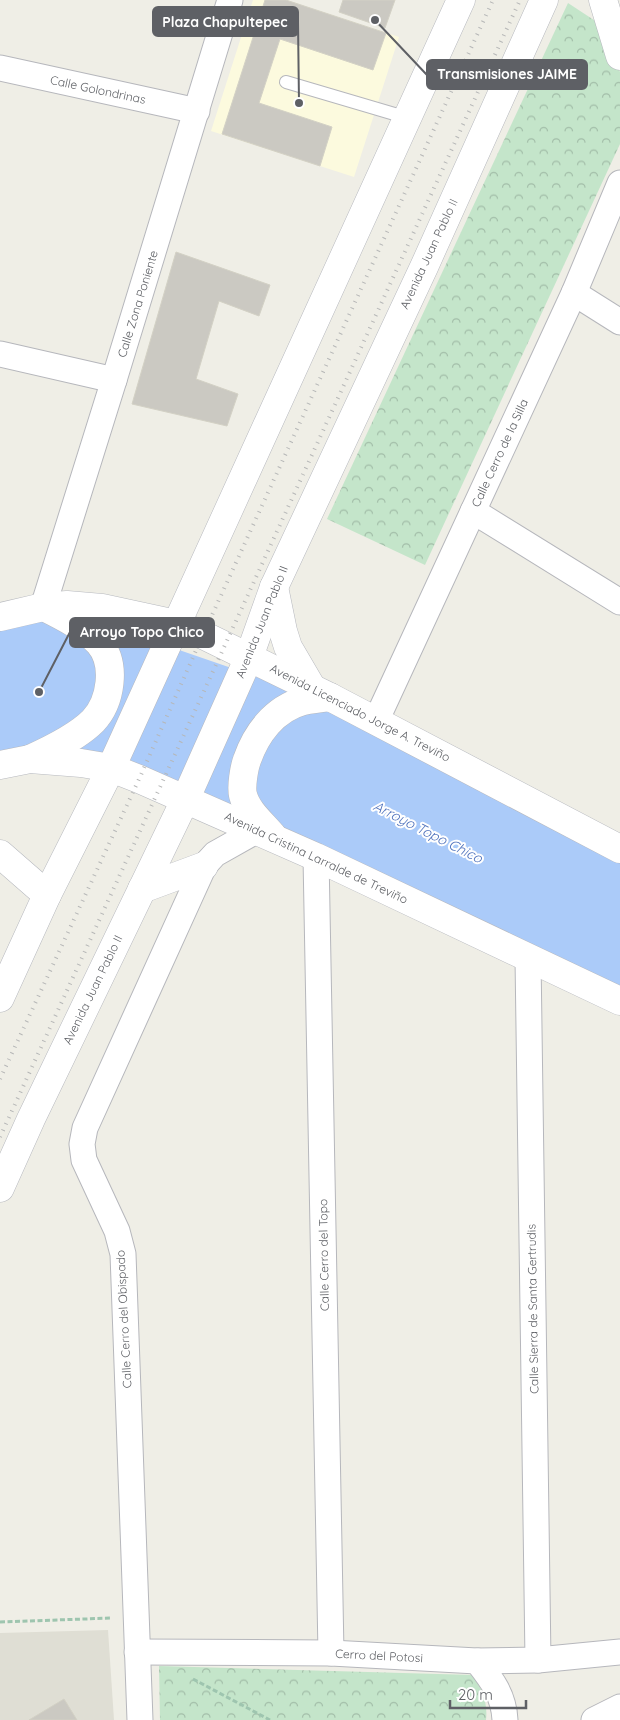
<svg xmlns="http://www.w3.org/2000/svg" width="620" height="1720" font-family="Quicksand,sans-serif">
	<defs>
		<pattern id="park-crowns" width="20" height="18" patternUnits="userSpaceOnUse" patternTransform="scale(1.25)"><rect width="20" height="18" fill="#c4e5ca"/><path d="M2 6a3 3 0 1 1 6 0M12 15a3 3 0 1 1 6 0" fill="none" stroke="#a2bda8"/></pattern>
	</defs>
	<rect width="100%" height="100%" fill="#efeee6"/>
	<polygon fill="#fcfade" points="253,0 286,0 399,37 354,177 211,131"/>
	<polygon fill="#dfded4" points="108,1630 114,1720 0,1720 0,1633"/>
	<g fill="url(#park-crowns)">
		<polygon points="568,3 603,26 620,72 620,144 425,565 327,519"/>
		<path d="M159,1666L473,1675C482,1689 488,1703 486,1720H160Z"/>
	</g>
	<polygon fill="#abcbf9" points="68,619 124,631 243,672 375,721 620,849 620,1001 275,838 117,753 0,765 0,620"/>
	<g fill="#cbc9c2" stroke="#d3d1c5">
		<polygon points="265,0 286,0 386,33 373,70 280,39 259,103 332,127 320,166 222,134"/>
		<polygon points="343,0 395,0 385,28 339,12"/>
		<polygon points="176,252 270,285 259,316 219,301 196,379 238,394 227,426 132,404"/>
		<polygon points="64,1699 77,1720 29,1720"/>
	</g>
	<g fill="none" stroke-linecap="round" stroke-linejoin="round">
		<g stroke="#b6b7bc" stroke-width="14">
			<polyline id="lane" points="286,82 408,118"/>
		</g>
		<g stroke="#b6b7bc" stroke-width="27">
			<g id="street">
				<polyline points="0,68 197,111"/>
				<polyline points="574,293 620,322"/>
				<polyline points="0,354 114,380"/>
				<polyline points="473,511 620,602"/>
				<polyline points="43,607 114,380 230,0"/>
				<polyline points="376,721 574,293 620,183"/>
				<polyline points="316,857 331,1653"/>
				<polyline points="528,958 538,1660"/>
				<polyline points="137,1652 331,1653 477,1661 538,1660 620,1652"/>
				<path d="M477,1661C491,1679 504,1695 505,1720"/>
				<polyline points="140,1720 123,1254 117,1231 84,1160 82,1144 85,1128 204,866 215,854 256,831"/>
				<polyline points="594,1720 620,1707"/>
			</g>
		</g>
		<g stroke="#b7b9bf" stroke-width="29">
			<g id="secondary">
				<polyline points="603,0 620,56"/>
				<polyline points="274,587 283,631 288,647 312,688"/>
				<polyline points="0,617 43,607 67,605 102,608 176,624 203,635 330,697 620,849"/>
				<path d="M30,759C50,750 77,737 93,721C111,702 117,664 99,643C84,627 64,617 44,607"/>
				<polyline points="0,765 30,759 81,763 111,768 139,779 316,857 620,1001"/>
				<path d="M272,835C262,823 247,811 243,795C241,787 244,768 247,760C256,734 274,709 303,701C312,699 321,698 330,697"/>
				<polyline points="0,854 47,895"/>
				<polyline points="142,889 204,866"/>
				<polyline points="0,998 47,895 111,768 461,0"/>
				<polyline points="0,1188 31,1119 186,798 249,657 274,587 424,267 544,0"/>
			</g>
		</g>
		<g stroke="#9ec5af" stroke-width="3" stroke-dasharray="5 2.5" stroke-linecap="butt">
			<polyline points="0,1622 112,1618"/>
			<polyline points="193,1679 270,1720"/>
		</g>
		<use href="#lane" stroke="#fff" stroke-width="12"/>
		<use href="#street" stroke="#fff" stroke-width="25"/>
		<use href="#secondary" stroke="#fff" stroke-width="28"/>
		<g stroke="#b6b7b7" stroke-width="4" stroke-dasharray="1 6" stroke-linecap="butt">
			<polyline points="0,1079 140,777 202,637 493,0"/>
			<polyline points="0,1137 520,0"/>
		</g>
	</g>
	<g text-anchor="middle" stroke-width="4" stroke-linejoin="round" paint-order="stroke">
		<g font-size="12" fill="#5e6065" stroke="#fff">
			<text transform="translate(98 90) rotate(12)" y="4">Calle Golondrinas</text>
			<text transform="translate(429 254) rotate(-65)" y="4">Avenida Juan Pablo II</text>
			<text transform="translate(138 304) rotate(-73)" y="4">Calle Zona Poniente</text>
			<text transform="translate(500 453) rotate(-65)" y="4">Calle Cerro de la Silla</text>
			<text transform="translate(262 622) rotate(-68)" y="4">Avenida Juan Pablo II</text>
			<text transform="translate(360 713) rotate(27)" y="4">Avenida Licenciado Jorge A. Treviño</text>
			<text transform="translate(316 858) rotate(25)" y="4">Avenida Cristina Larralde de Treviño</text>
			<text transform="translate(93 990) rotate(-64)" y="4">Avenida Juan Pablo II</text>
			<text transform="translate(324 1255) rotate(-91)" y="4">Calle Cerro del Topo</text>
			<text transform="translate(533 1309) rotate(-91)" y="4">Calle Sierra de Santa Gertrudis</text>
			<text transform="translate(124 1319) rotate(-93)" y="4">Calle Cerro del Obispado</text>
			<text transform="translate(379 1656) rotate(3)" y="4">Cerro del Potosi</text>
		</g>
		<g font-size="14" font-style="italic" fill="#4f72bc" stroke="#fff">
			<text transform="translate(428 832) rotate(27)" y="5">Arroyo Topo Chico</text>
		</g>
	</g>
	<path fill="none" stroke="#5e6065" stroke-width="2" d="M299 103L298 22M375 20L427 75M39 692L70 632"/>
	<g fill="#5e6065" stroke="#fff" stroke-width="2">
		<circle cx="299" cy="103" r="5"/>
		<circle cx="375" cy="20" r="5"/>
		<circle cx="39" cy="692" r="5"/>
	</g>
	<g fill="#5e6065" stroke="#5e6065" stroke-width="2">
		<rect x="153" y="7" width="145" height="29" rx="5"/>
		<rect x="427" y="60" width="160" height="29" rx="5"/>
		<rect x="70" y="618" width="144" height="29" rx="5"/>
	</g>
	<g font-size="14" text-anchor="middle" font-weight="bold" fill="#fff">
		<text x="225" y="27">Plaza Chapultepec</text>
		<text x="507" y="79">Transmisiones JAIME</text>
		<text x="142" y="637">Arroyo Topo Chico</text>
	</g>
	<path d="M450 1700v8h76v-8" fill="none" stroke="#5e6065" stroke-width="2.5"/>
	<text x="458" y="1700" font-size="15" fill="#5e6065" stroke="#ffffff" stroke-width="4" paint-order="stroke">20 m</text>
</svg>
